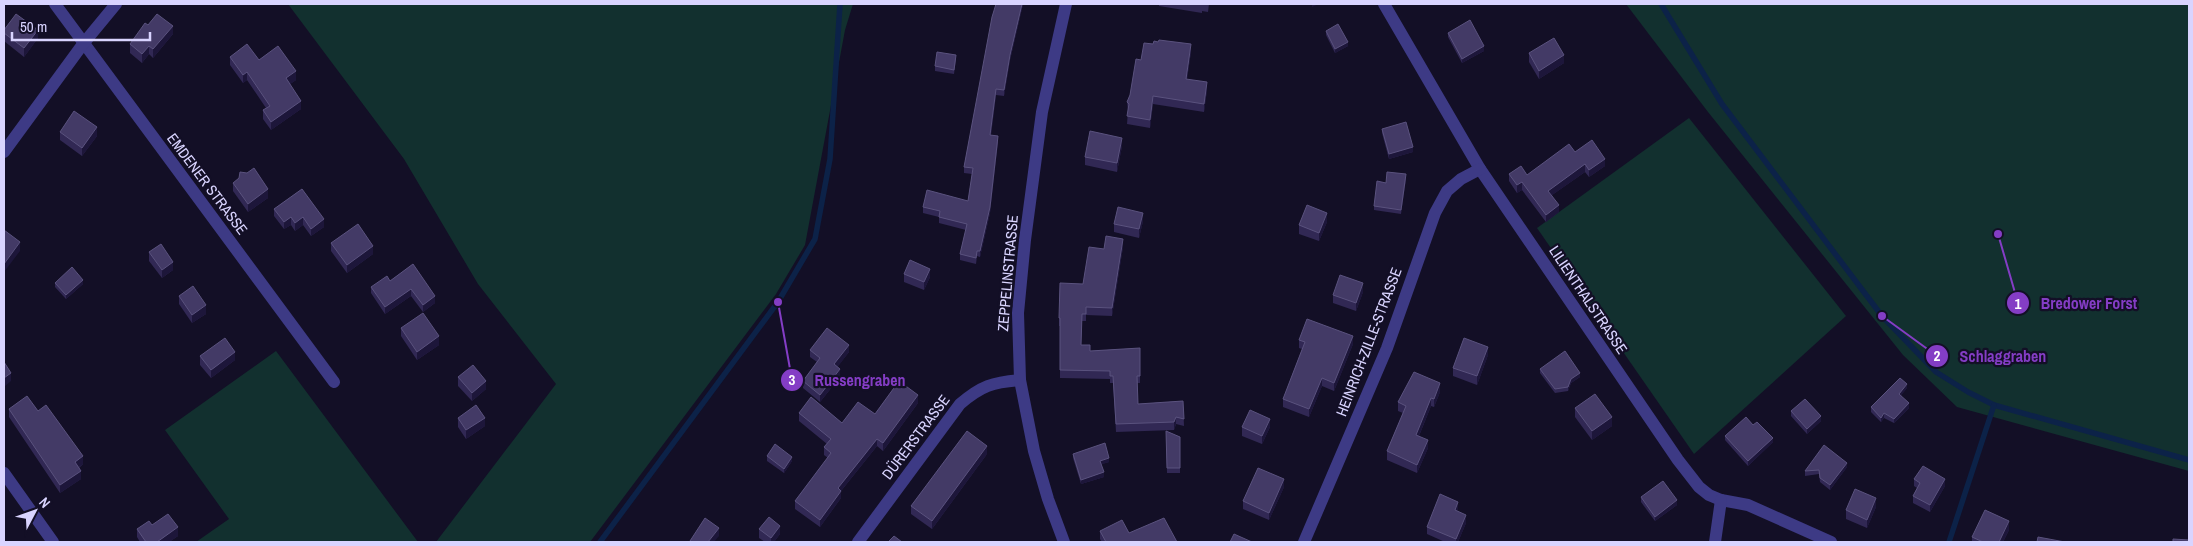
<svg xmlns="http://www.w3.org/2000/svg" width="2193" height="546" font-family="'Archivo Narrow',sans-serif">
	<rect width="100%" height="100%" fill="#130f26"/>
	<g fill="#12302f">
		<polygon points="288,4 853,4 845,30 805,245 776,294 590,542 436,542 556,384 478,284 404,159"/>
		<polygon points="1626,4 2189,4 2189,471 1957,407 1903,355 1708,112"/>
		<polygon points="1689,118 1846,316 1694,454 1537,228"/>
		<polygon points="276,351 418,542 196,542 229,519 165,430"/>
	</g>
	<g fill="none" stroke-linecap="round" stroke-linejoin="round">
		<g stroke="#0c2248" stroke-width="5.5">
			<polyline points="1661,4 1722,104 1882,316 1936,372 1968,392 1994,405 2189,460"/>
			<polyline points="600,542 778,302 815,239 830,159 840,4"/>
			<polyline points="1949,542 1994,405"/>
		</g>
		<g stroke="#3d3a85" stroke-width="12">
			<polyline points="55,4 334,382"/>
			<polyline points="1384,4 1480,169 1678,460 1699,487 1709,495 1721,500 1748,505 1831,542"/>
			<polyline points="4,152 83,44 116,4"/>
			<polyline points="4,473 53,542"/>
			<path d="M858,542L960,404C981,386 993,382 1020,380"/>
			<polyline points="1064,542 1048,499 1034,451 1020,380 1018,313 1025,240 1042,112 1066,4"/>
			<polyline points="1304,542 1387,348 1435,213 1447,191 1461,179 1480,169"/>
			<polyline points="1715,542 1721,500"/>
		</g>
	</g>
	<g fill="#312854">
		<polygon points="996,4 1023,4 1010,60 1004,96 996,95 991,135 998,142 990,213 980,257 977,256 976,264 960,260 960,254 966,230 939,223 939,217 923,213 923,207 968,201 972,174 964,173 964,167"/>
		<polygon points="1159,4 1209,4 1208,12 1202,11 1202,13 1159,6"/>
		<polygon points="148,25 173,34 153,58 149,54 142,63 130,53 130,44"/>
		<polygon points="4,30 38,38 24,57 4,41"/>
		<polygon points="1326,31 1348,46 1335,53 1326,35"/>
		<polygon points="1448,33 1484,51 1462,63 1448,37"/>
		<polygon points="1191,52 1187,79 1207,90 1204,112 1153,104 1150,128 1127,124 1128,111 1127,102 1130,95 1141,60"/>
		<polygon points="1529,53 1564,63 1539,79 1529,62"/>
		<polygon points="230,57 259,60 296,80 290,84 301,109 271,130 263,119 263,110 266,108 247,80 243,83 230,65"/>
		<polygon points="956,59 954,74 935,71 935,66"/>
		<polygon points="1382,129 1413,152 1389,159 1382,133"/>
		<polygon points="60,132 97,136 82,156 60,140"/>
		<polygon points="1122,146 1117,172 1085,165 1085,157"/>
		<polygon points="1575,152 1605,166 1589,177 1585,172 1552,195 1559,212 1546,222 1522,190 1517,193 1509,181 1509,174 1527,175"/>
		<polygon points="1406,179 1401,214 1374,210 1374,206 1386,183"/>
		<polygon points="233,183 268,198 248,212 233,191"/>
		<polygon points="302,189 324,227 311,236 303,225 295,231 291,225 284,229 274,216 274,209"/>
		<polygon points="1143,221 1139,238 1114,232 1114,224"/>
		<polygon points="1327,222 1319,241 1299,234 1299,225"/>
		<polygon points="331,243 373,254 347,273 331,251"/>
		<polygon points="1123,247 1112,316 1086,315 1086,321 1082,321 1081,345 1090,351 1140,348 1140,383 1137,383 1138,404 1183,401 1184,426 1176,424 1174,430 1116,432 1113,383 1110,383 1110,379 1060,378 1060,326 1059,326 1059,318 1083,284 1104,249"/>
		<polygon points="149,252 173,270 162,278 149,261"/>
		<polygon points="413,264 435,303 423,312 411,296 385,314 371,293 371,287 390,281"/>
		<polygon points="904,274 930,277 924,290 904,282"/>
		<polygon points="55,283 83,284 66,299 55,287"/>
		<polygon points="1363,292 1356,311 1333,303 1333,295"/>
		<polygon points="179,296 206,314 192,323 179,304"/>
		<polygon points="401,328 439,345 417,360 401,336"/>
		<polygon points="1299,340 1353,344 1334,391 1322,386 1309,417 1283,407 1283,399 1302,349 1299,348"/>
		<polygon points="810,350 849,352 837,367 840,377 820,402 803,388 803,381 817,362 810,357"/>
		<polygon points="1488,355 1477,385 1453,376 1453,368"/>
		<polygon points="200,356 235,360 211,378 200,365"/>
		<polygon points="1540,369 1580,377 1571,383 1568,391 1555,393 1540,373"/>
		<polygon points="458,377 486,389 472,401 458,386"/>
		<polygon points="1907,388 1901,395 1909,408 1894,423 1884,418 1881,422 1871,412 1871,407"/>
		<polygon points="1440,392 1434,407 1431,406 1419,436 1428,448 1417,473 1387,460 1387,451 1403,413 1398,411 1398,402"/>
		<polygon points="918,403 883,451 877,446 841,491 841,498 820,527 795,509 795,501 828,458 824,455 824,447 827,444 799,421 799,413 842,423"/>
		<polygon points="1575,408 1612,426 1592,440 1575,417"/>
		<polygon points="9,409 38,411 83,464 79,468 81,479 60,493 9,417"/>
		<polygon points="1791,411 1821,421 1807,434 1791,416"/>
		<polygon points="458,418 485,426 466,439 458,427"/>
		<polygon points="1753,425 1773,442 1748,466 1725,440 1725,436"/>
		<polygon points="1242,427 1270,427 1262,444 1242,436"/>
		<polygon points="1166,431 1180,437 1180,473 1167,473"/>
		<polygon points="987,454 932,529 911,514 911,506"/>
		<polygon points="1073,454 1109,462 1101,464 1104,477 1081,484 1073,458"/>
		<polygon points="767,456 792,461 784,473 767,461"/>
		<polygon points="1847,467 1830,490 1820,482 1819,474 1805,476 1805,471"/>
		<polygon points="1914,479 1945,486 1930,512 1913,503 1913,496 1917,488 1914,486"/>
		<polygon points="1284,487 1269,520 1243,509 1243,501"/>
		<polygon points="1641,497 1677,505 1655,521 1641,502"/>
		<polygon points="1876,507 1867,528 1846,519 1846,510"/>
		<polygon points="1458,509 1457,511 1466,523 1458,542 1445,542 1427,534 1427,527"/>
		<polygon points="152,525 178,536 169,542 140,542 137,537 137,529"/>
		<polygon points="759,529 780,534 774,542 765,542 759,538"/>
		<polygon points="2009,530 2003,542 1972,542 1972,537"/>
		<polygon points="1100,531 1129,533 1177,542 1102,542 1100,539"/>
	</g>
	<g fill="#1d163a">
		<polygon points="1022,4 1023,4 1010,60 1004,96 1004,90 1010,55"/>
		<polygon points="1312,4 1319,4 1312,7"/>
		<polygon points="173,26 173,34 153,58 153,49"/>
		<polygon points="38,30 38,38 24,57 24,48"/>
		<polygon points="1348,42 1348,46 1335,53 1335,49"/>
		<polygon points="1191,44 1191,52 1186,87 1186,79"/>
		<polygon points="149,46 149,54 142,63 142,54"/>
		<polygon points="1484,46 1484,51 1462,63 1462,59"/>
		<polygon points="1564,55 1564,63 1539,79 1539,71"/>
		<polygon points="296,71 296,80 286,87 286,78"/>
		<polygon points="247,72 247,80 243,83 243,75"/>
		<polygon points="1207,82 1207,90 1204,112 1204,104"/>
		<polygon points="996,89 996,95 990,141 990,135"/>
		<polygon points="1153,96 1153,104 1150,128 1150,120"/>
		<polygon points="301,101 301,109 271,130 271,122"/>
		<polygon points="97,127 97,136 82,156 82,148"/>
		<polygon points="998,136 990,213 980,257 980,251"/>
		<polygon points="1122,138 1122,146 1117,172 1117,163"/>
		<polygon points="1413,147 1413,152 1389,159 1389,154"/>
		<polygon points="1605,159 1605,166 1589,177 1589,170"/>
		<polygon points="1585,164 1585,172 1548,198 1548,191"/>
		<polygon points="1406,174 1406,179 1401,214 1401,210"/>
		<polygon points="1522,182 1522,190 1517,193 1517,185"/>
		<polygon points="268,189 268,198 248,212 248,204"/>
		<polygon points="1559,205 1559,212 1546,222 1546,215"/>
		<polygon points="1143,213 1143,221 1139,238 1139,229"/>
		<polygon points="1327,213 1327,222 1319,241 1319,233"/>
		<polygon points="291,217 291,225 284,229 284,222"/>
		<polygon points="303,217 303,225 295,231 295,223"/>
		<polygon points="324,219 324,227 311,236 311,229"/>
		<polygon points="1123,239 1123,247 1112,316 1112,308"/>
		<polygon points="20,242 20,251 4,272 4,264"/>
		<polygon points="373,246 373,254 347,273 347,265"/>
		<polygon points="173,262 173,270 162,278 162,270"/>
		<polygon points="930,269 930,277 924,290 924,282"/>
		<polygon points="83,280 83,284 66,299 66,295"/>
		<polygon points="1363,283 1363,292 1356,311 1356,303"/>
		<polygon points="411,289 411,296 385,314 385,307"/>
		<polygon points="435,296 435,303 423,312 423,305"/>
		<polygon points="206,305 206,314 192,323 192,315"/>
		<polygon points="439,336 439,345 417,360 417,352"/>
		<polygon points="1353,336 1353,344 1334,391 1334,383"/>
		<polygon points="849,345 849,352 834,372 834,364"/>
		<polygon points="1488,347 1488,355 1477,385 1477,376"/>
		<polygon points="235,352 235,360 211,378 211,370"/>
		<polygon points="840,369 840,377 820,402 820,395"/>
		<polygon points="11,373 11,381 4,387 4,378"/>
		<polygon points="1580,373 1580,377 1571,383 1568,391 1568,387 1571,379"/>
		<polygon points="1322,378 1322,386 1309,417 1309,409"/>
		<polygon points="486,381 486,389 472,401 472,393"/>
		<polygon points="1440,383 1440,392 1434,407 1434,399"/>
		<polygon points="1907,384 1907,388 1899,398 1899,394"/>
		<polygon points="918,395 918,403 883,451 883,443"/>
		<polygon points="1431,398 1431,406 1416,443 1416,435"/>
		<polygon points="1909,403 1909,408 1894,423 1894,419"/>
		<polygon points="1884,413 1884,418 1881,422 1881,418"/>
		<polygon points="1821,416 1821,421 1807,434 1807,429"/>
		<polygon points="1176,417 1176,424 1174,430 1174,422"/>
		<polygon points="1612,417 1612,426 1592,440 1592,431"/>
		<polygon points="485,418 485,426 466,439 466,430"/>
		<polygon points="1270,419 1270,427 1262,444 1262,436"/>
		<polygon points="1773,438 1773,442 1748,466 1748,461"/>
		<polygon points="877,439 877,446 841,491 841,498 820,527 820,520 838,488"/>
		<polygon points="1428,440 1428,448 1417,473 1417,465"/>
		<polygon points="987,446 987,454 932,529 932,521"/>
		<polygon points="83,456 83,464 75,470 75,462"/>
		<polygon points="792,457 792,461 784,473 784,469"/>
		<polygon points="1109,458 1109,462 1100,465 1100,461"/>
		<polygon points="1847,463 1847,467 1830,490 1830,485"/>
		<polygon points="81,471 81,479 60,493 60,485"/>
		<polygon points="1104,472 1104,477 1081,484 1081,480"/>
		<polygon points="1284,479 1284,487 1269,520 1269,513"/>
		<polygon points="1945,479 1945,486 1930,512 1930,505"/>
		<polygon points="1876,498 1876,507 1867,528 1867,520"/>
		<polygon points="1677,500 1677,505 1655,521 1655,517"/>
		<polygon points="1458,502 1458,509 1455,517 1455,510"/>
		<polygon points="1466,515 1466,523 1458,542 1456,542 1456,539"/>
		<polygon points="2009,521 2009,530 2003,542 1999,542"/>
		<polygon points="780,526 780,534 774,542 771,542 771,538"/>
		<polygon points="178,527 178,536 169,542 157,542"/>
		<polygon points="719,528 719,536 714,542 708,542"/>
	</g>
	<g fill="#433a66" stroke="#5a527e">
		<polygon points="996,4 1022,4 1010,55 1004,90 996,89 990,135 998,136 990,207 980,251 977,251 976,258 960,254 967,224 939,217 940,211 923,207 927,190 968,201 973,168 964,167 992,17"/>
		<polygon points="16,14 38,30 24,48 4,33 4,30"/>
		<polygon points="157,14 173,26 153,49 149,46 142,54 130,44 145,23 148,25"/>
		<polygon points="1470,20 1484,46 1462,59 1448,33"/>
		<polygon points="1338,24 1348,42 1335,49 1326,31"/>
		<polygon points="1554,38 1564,55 1539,71 1529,53"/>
		<polygon points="1159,40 1191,44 1186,79 1207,82 1204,104 1153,96 1150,120 1127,116 1129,104 1127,102 1130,95 1136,59 1141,60 1144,43 1153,44 1154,41 1158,42"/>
		<polygon points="247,44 259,60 278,46 296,71 286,78 301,101 271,122 263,110 270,106 247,72 243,75 230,57"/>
		<polygon points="937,52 956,55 954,70 935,66"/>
		<polygon points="74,111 97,127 82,148 60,132"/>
		<polygon points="1406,122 1413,147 1389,154 1382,129"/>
		<polygon points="1090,131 1122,138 1117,163 1085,157"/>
		<polygon points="1592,140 1605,159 1589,170 1585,164 1548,191 1559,205 1546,215 1522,182 1517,185 1509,174 1521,166 1527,175 1569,144 1575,152"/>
		<polygon points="254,168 268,189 248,204 233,183 239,178 240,172 247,173"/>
		<polygon points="1387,172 1406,174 1401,210 1374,206 1377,181 1386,183"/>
		<polygon points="302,189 324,219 311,229 303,217 295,223 291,217 284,222 274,209"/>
		<polygon points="1307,205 1327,213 1319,233 1299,225"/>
		<polygon points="1118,207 1143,213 1139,229 1114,224"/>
		<polygon points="358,224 373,246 347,265 331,243"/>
		<polygon points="4,230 20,242 4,264"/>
		<polygon points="1106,236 1123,239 1112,308 1086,307 1086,314 1082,314 1081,345 1090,345 1090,351 1140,348 1140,376 1137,376 1138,404 1183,401 1184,419 1176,417 1174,422 1116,424 1113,376 1110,376 1110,371 1060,370 1060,318 1059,318 1060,283 1083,284 1089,247 1104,249"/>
		<polygon points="161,244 173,262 162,270 149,252"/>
		<polygon points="910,260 930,269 924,282 904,274"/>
		<polygon points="413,264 435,296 423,305 411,289 385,307 371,287 387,276 390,281"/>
		<polygon points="72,267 83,280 66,295 55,283"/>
		<polygon points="1340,275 1363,283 1356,303 1333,295"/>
		<polygon points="193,286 206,305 192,315 179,296"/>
		<polygon points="423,313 439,336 417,352 401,328"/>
		<polygon points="1307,319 1353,336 1334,383 1322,378 1309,409 1283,399 1305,342 1299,340"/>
		<polygon points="827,328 849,345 834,364 840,369 820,395 803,381 820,358 810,350"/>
		<polygon points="225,338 235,352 211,370 200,356"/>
		<polygon points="1464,338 1488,347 1477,376 1453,368"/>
		<polygon points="1565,351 1580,373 1571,379 1568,387 1555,389 1540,369"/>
		<polygon points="4,362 11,373 4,378"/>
		<polygon points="473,365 486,381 472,393 458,377"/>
		<polygon points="1414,372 1440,383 1434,399 1431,398 1416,435 1428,440 1417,465 1387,451 1406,406 1398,402"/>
		<polygon points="1900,378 1907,384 1899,394 1909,403 1894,419 1884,413 1881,418 1871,407"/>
		<polygon points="899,381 918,395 883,443 877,439 838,488 841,491 820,520 795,501 831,453 824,447 831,439 799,413 811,397 842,423 858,402 875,414"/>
		<polygon points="1595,394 1612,417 1592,431 1575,408"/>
		<polygon points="27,396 38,411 46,405 83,456 75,462 81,471 60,485 9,409"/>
		<polygon points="1805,399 1821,416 1807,429 1791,411"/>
		<polygon points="476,405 485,418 466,430 458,418"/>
		<polygon points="1250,410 1270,419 1262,436 1242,427"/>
		<polygon points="1746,417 1753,425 1757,422 1773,438 1748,461 1725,436"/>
		<polygon points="967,431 987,446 932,521 911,506"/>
		<polygon points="1166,431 1180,437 1180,468 1167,468"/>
		<polygon points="1105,443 1109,458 1100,461 1104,472 1081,480 1073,454"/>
		<polygon points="775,444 792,457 784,469 767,456"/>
		<polygon points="1824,445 1847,463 1830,485 1820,478 1819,470 1805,471"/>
		<polygon points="1923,466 1945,479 1930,505 1913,496 1920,483 1914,479"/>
		<polygon points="1258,468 1284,479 1269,513 1243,501"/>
		<polygon points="1663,481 1677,500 1655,517 1641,497"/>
		<polygon points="1855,489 1876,498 1867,520 1846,510"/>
		<polygon points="1440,494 1458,502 1455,510 1466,515 1456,539 1427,527"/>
		<polygon points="1985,510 2009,521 1999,542 1983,542 1972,537"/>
		<polygon points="168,514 178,527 157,542 146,542 137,529 149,521 152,525"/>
		<polygon points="769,517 780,526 771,538 759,529"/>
		<polygon points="705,518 719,528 708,542 692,542 690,541"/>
		<polygon points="1164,518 1177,542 1106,542 1100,531 1122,520 1129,533"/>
		<polygon points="1234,534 1252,542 1230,542"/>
		<polygon points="894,536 902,542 888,542"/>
		<polygon points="2038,537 2065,542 2037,542"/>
		<polygon points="2173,539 2189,540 2189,542 2173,542"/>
	</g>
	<g text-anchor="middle" stroke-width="4.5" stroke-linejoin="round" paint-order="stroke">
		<g font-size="15" fill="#d9d4ff" stroke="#130f26">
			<text transform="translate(207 184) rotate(53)" y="5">EMDENER STRASSE</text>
			<text transform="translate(1008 273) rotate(-85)" y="5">ZEPPELINSTRASSE</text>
			<text transform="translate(1588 300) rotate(56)" y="5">LILIENTHALSTRASSE</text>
			<text transform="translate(1369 342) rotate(-69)" y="5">HEINRICH-ZILLE-STRASSE</text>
			<text transform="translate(916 437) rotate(-53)" y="5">DÜRERSTRASSE</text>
		</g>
	</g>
	<path fill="none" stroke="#843dc5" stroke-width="2" d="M1998 234L2018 303M1882 316L1937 356M778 302L792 380"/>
	<g fill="#843dc5" stroke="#130f26" stroke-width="2">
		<circle cx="1998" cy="234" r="5"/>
		<circle cx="1882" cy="316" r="5"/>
		<circle cx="778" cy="302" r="5"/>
		<circle cx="2018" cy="303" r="12"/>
		<circle cx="1937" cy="356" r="12"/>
		<circle cx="792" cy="380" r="12"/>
	</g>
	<g font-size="15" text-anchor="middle" font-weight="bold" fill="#fff">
		<text x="2018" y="309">1</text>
		<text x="1937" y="361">2</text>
		<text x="792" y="385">3</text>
	</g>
	<g font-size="16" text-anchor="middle" font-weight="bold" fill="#843dc5" stroke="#130f26" stroke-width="4.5" stroke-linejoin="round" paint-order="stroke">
		<text x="2089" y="309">Bredower Forst</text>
		<text x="2003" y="362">Schlaggraben</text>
		<text x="860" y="386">Russengraben</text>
	</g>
	<rect width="2193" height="546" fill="none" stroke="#d9d4ff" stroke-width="10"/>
	<g transform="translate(35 511) rotate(49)" stroke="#130f26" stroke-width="4" paint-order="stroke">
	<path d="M0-4L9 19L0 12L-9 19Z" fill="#d9d4ff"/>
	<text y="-8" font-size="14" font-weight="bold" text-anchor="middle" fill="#d9d4ff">N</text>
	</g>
	<path d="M12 32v8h138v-8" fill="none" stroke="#d9d4ff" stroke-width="2.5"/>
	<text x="20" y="32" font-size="15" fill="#d9d4ff" stroke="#130f26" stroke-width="4" paint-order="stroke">50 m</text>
</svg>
